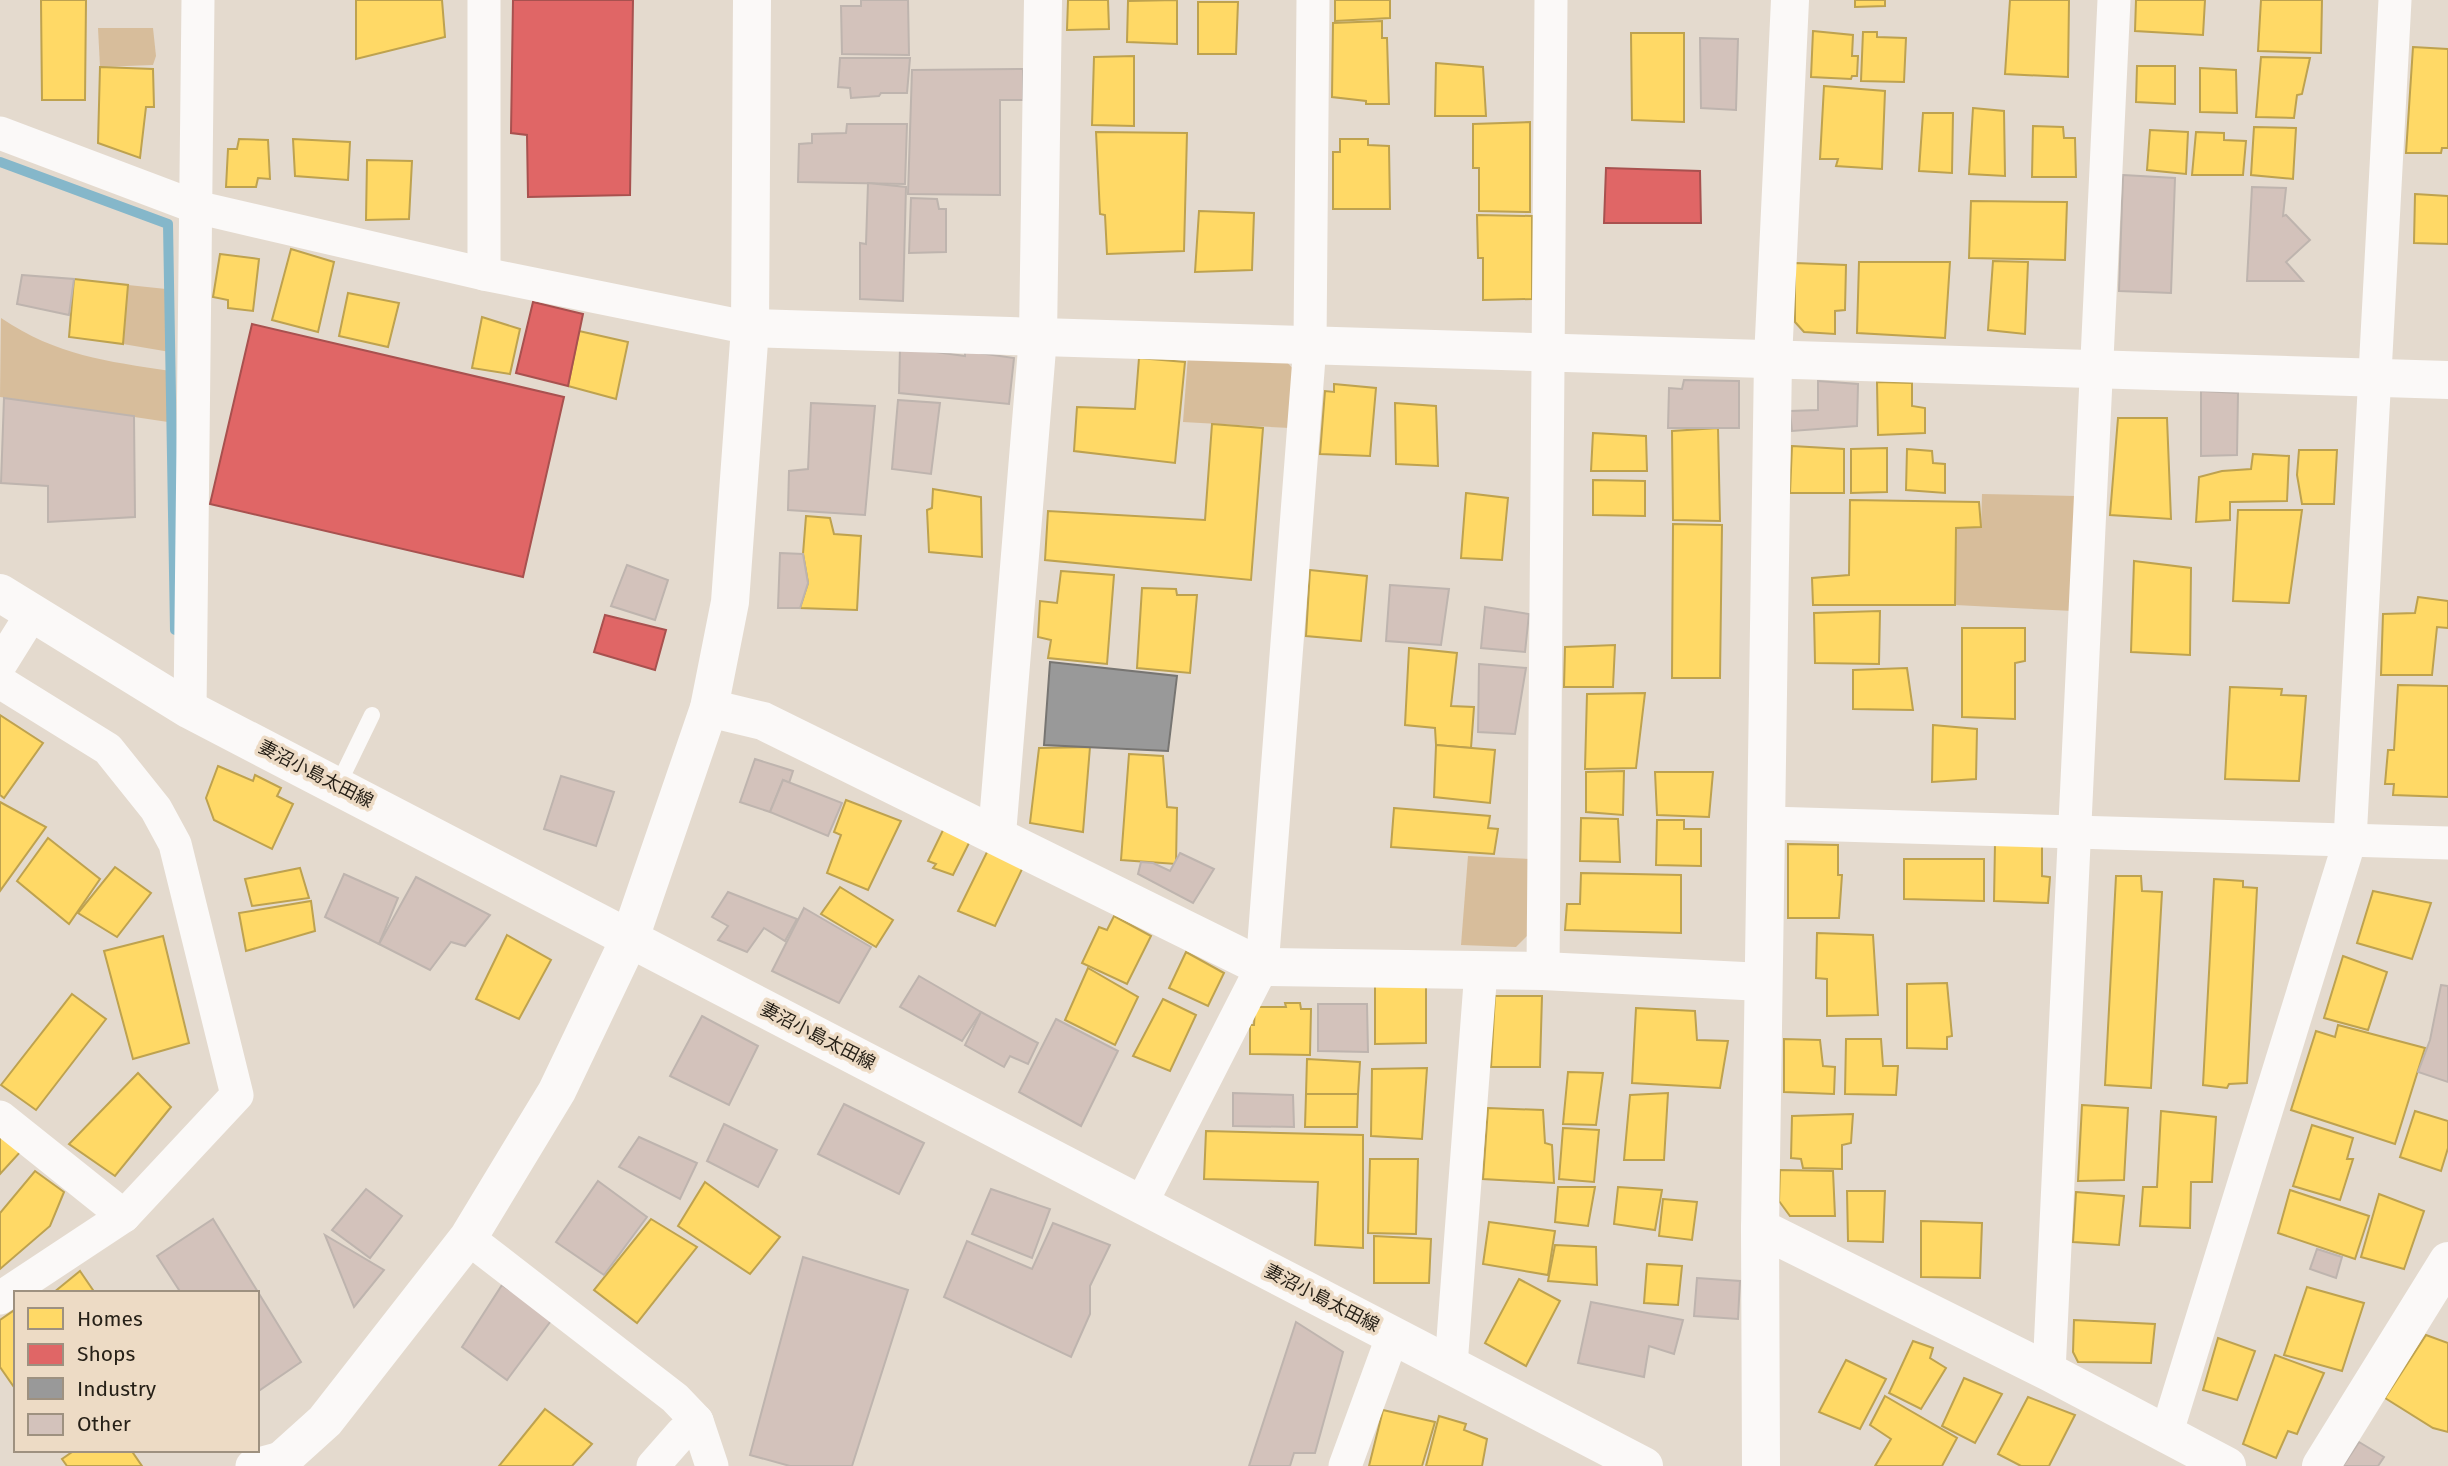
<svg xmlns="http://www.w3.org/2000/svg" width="2448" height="1466" font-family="'Fira Sans','Noto Sans JP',sans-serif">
	<rect width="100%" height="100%" fill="#e4dace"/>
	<g fill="#d7bd9b">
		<polygon points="98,28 153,28 156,56 153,65 100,67"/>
		<polygon points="128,285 166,289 170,352 123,344"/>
		<path d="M1,318C58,356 105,361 171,371L168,422L0,397Z"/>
		<polygon points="1188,355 1283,358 1297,373 1290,428 1183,422"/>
		<polygon points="1982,494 2076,496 2073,611 1955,605 1956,528 1981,527"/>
		<polygon points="1468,856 1530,859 1529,934 1516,947 1461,945"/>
	</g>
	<g fill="#ffd966" stroke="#bea24f" stroke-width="2">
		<polygon points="41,0 86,0 85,100 42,100"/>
		<polygon points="356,0 442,0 445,37 356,59"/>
		<polygon points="1068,0 1108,0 1109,29 1067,30"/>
		<polygon points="1177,0 1177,44 1127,42 1128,1"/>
		<polygon points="1335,0 1390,0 1390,18 1335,21"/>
		<polygon points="1855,0 1885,0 1885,6 1855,7"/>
		<polygon points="2010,0 2069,0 2068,77 2005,74"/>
		<polygon points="2136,0 2205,0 2203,35 2135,31"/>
		<polygon points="2261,0 2322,0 2321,53 2258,51"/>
		<polygon points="1198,2 1238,2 1236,54 1198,54"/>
		<polygon points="1382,21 1382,38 1387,38 1389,104 1366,104 1366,101 1332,97 1333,23"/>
		<polygon points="1813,31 1853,35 1852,56 1858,56 1857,76 1852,76 1851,79 1811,77"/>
		<polygon points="1863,32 1877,32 1877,37 1906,38 1904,82 1861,81"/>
		<polygon points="1631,33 1684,33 1684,122 1632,120"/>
		<polygon points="2413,47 2448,49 2448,148 2442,148 2441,153 2406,153"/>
		<polygon points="1134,56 1134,126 1092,125 1094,57"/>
		<polygon points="2261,57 2310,58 2302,94 2297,95 2294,118 2256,117"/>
		<polygon points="1436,63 1483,67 1486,116 1435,116"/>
		<polygon points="2137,66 2175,66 2175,104 2136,102"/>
		<polygon points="100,67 153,69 154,107 146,107 140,158 98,143"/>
		<polygon points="2200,68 2236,70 2237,113 2200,112"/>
		<polygon points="1824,86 1885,91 1882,169 1836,166 1838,159 1820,159"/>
		<polygon points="1973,108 2004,111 2005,176 1969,174"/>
		<polygon points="1923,113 1953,113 1952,173 1919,171"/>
		<polygon points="1530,122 1530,212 1479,211 1479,168 1473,168 1473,124"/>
		<polygon points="2033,126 2063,127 2064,138 2075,138 2076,177 2032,177"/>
		<polygon points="2254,127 2296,128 2293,179 2251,175"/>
		<polygon points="2150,130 2188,132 2186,174 2147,170"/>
		<polygon points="1096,132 1187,133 1184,251 1107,254 1105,215 1100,214"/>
		<polygon points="2196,132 2224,133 2224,140 2246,141 2243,175 2192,175"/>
		<polygon points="239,139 268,140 270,179 258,178 256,187 226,187 228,149 237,149"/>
		<polygon points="293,139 350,142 348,180 295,176"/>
		<polygon points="1340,139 1368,139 1368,145 1389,146 1390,209 1333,209 1333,152 1340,152"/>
		<polygon points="367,160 412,161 409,219 366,220"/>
		<polygon points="2415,194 2448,196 2448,244 2414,243"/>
		<polygon points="1971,201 2067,202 2065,260 1969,258"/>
		<polygon points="1199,211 1254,213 1252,270 1195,272"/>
		<polygon points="1477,215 1532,216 1532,299 1483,300 1483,258 1478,258"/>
		<polygon points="291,249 334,262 318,332 272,320"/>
		<polygon points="220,254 259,259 253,311 228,308 228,300 213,297"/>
		<polygon points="1993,261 2028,262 2025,334 1988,330"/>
		<polygon points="1859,262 1950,262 1945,338 1857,333"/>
		<polygon points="1795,263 1846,265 1845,310 1835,311 1835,334 1804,332 1795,322"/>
		<polygon points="74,279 128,285 123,344 69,337"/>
		<polygon points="348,293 399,303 388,347 339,336"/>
		<polygon points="482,317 520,329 510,374 472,368"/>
		<polygon points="579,331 628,342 616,399 568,386"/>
		<polygon points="1139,358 1185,362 1175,463 1074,451 1077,407 1135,409"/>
		<polygon points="1877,382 1912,383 1912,406 1925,408 1925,433 1878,435"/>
		<polygon points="1334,384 1376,388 1370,456 1320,454 1325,391 1334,392"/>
		<polygon points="1395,403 1436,406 1438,466 1396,464"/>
		<polygon points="2118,418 2167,418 2171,519 2110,515"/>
		<polygon points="1212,424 1263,428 1251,580 1045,560 1048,511 1205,520"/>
		<polygon points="1718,428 1720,521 1673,520 1672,431"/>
		<polygon points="1593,433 1646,436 1647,471 1591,471"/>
		<polygon points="1792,446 1844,449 1844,493 1790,493"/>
		<polygon points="1887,448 1887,492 1851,493 1851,449"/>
		<polygon points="1907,449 1932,451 1933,463 1945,464 1945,493 1906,490"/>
		<polygon points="2299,450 2337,450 2334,504 2302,504 2297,475"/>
		<polygon points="2253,454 2289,456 2287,501 2230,502 2230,520 2196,522 2199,477 2222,471 2251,469"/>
		<polygon points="1593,480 1645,481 1645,516 1593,515"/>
		<polygon points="933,489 981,497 982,557 929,552 927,510 932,508"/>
		<polygon points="1466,493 1508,498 1502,560 1461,558"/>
		<polygon points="1850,500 1979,502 1981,527 1956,528 1955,605 1813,605 1812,578 1849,575"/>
		<polygon points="2238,510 2302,510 2289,603 2233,601"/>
		<polygon points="806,516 830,518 834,534 861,536 857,610 800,608 808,583 803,554"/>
		<polygon points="1673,524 1722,525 1720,678 1672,678"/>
		<polygon points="2134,561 2191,568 2190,655 2131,652"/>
		<polygon points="1310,570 1367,576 1361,641 1306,636"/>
		<polygon points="1061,571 1114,575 1107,664 1048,658 1051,640 1038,637 1040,601 1057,603"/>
		<polygon points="1142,588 1176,589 1177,595 1197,595 1190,673 1137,668"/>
		<polygon points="2418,597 2448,601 2448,628 2437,627 2432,675 2381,675 2383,614 2415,613"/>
		<polygon points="1880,611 1879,664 1815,663 1814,613"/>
		<polygon points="1962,628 2025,628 2025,661 2015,663 2015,719 1962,717"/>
		<polygon points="1615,645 1613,687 1564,687 1565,647"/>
		<polygon points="1409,648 1457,653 1451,706 1474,707 1471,748 1436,745 1435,728 1405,725"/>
		<polygon points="1907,668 1913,710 1853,709 1853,670"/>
		<polygon points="2398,685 2448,686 2448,797 2393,795 2394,784 2385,784 2388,750 2394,750"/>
		<polygon points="2230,687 2282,689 2281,695 2306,696 2299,781 2225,779"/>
		<polygon points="1645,693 1636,768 1585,769 1587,694"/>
		<polygon points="0,715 43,743 4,798 0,795"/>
		<polygon points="1933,725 1977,729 1976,779 1932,782"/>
		<polygon points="1436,745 1495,750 1490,803 1434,797"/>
		<polygon points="1090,747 1083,832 1030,823 1039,748"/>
		<polygon points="1129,754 1163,756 1167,807 1177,808 1176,864 1121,860"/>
		<polygon points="218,766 253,781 255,775 281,788 277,796 293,804 272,849 214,820 206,798"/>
		<polygon points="1624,771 1623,815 1586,812 1586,772"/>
		<polygon points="1655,772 1713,772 1709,817 1657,815"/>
		<polygon points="846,800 901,821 868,890 827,873 841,835 834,832"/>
		<polygon points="0,802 46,827 0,891"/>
		<polygon points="1394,808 1490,816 1488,828 1498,829 1494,854 1391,847"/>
		<polygon points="1581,818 1618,819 1620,862 1580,861"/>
		<polygon points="1657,820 1684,820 1684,829 1701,829 1701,866 1656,865"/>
		<polygon points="944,828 970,841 953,875 933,868 936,864 928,861"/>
		<polygon points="48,838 100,879 69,924 17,881"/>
		<polygon points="1995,843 2042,843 2042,876 2050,877 2048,903 1994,901"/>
		<polygon points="1788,844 1838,845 1838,875 1842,875 1839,918 1788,918"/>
		<polygon points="988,850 1023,867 995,926 958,911"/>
		<polygon points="1904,859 1984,859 1984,901 1904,899"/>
		<polygon points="115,867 151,893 117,937 78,913"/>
		<polygon points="300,868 309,898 252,906 245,879"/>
		<polygon points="1581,873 1681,875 1681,933 1565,930 1567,904 1580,904"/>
		<polygon points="2116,876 2141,876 2142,891 2162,892 2151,1088 2105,1085"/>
		<polygon points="2214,879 2243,881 2243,887 2257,888 2247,1083 2229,1084 2227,1088 2203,1085"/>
		<polygon points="840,887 893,920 876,947 821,914"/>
		<polygon points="2373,891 2431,903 2412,959 2357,943"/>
		<polygon points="311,901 315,931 246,951 239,913"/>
		<polygon points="1114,916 1151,936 1127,984 1082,963 1099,927 1107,930"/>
		<polygon points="1817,933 1873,935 1878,1015 1827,1016 1827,979 1816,978"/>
		<polygon points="507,935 551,960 519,1019 476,999"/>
		<polygon points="163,936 189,1043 133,1059 104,951"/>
		<polygon points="1186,952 1224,973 1208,1006 1169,988"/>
		<polygon points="2343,956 2387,972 2368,1030 2324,1018"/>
		<polygon points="1088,968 1138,997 1115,1045 1065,1020"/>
		<polygon points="1947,983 1952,1036 1947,1037 1947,1049 1907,1048 1907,984"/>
		<polygon points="1375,984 1426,985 1426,1043 1375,1044"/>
		<polygon points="72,994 106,1019 36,1110 1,1085"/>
		<polygon points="1495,996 1542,996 1540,1067 1491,1067"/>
		<polygon points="1163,999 1196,1015 1170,1071 1133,1056"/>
		<polygon points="1285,1003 1300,1003 1301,1009 1311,1009 1310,1055 1250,1054 1250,1025 1254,1025 1255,1007 1286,1007"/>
		<polygon points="1636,1008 1695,1011 1697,1040 1728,1041 1720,1088 1632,1083"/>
		<polygon points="2338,1025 2425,1048 2395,1144 2291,1110 2316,1031 2335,1037"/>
		<polygon points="1784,1039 1820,1040 1823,1066 1835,1067 1834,1094 1784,1092"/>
		<polygon points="1846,1039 1881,1039 1883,1066 1898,1066 1896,1095 1845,1094"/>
		<polygon points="1307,1059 1360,1062 1358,1094 1306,1094"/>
		<polygon points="1427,1068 1422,1139 1371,1136 1372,1069"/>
		<polygon points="1568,1072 1603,1073 1596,1125 1563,1124"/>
		<polygon points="138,1073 171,1107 115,1176 69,1144"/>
		<polygon points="1668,1093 1664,1160 1624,1160 1630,1095"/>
		<polygon points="1306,1094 1358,1094 1357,1127 1305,1127"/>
		<polygon points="2082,1105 2128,1108 2124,1180 2078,1181"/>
		<polygon points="1488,1108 1543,1110 1545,1143 1552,1145 1554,1183 1483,1179"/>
		<polygon points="2161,1111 2216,1117 2212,1182 2191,1182 2190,1228 2140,1226 2143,1187 2157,1187"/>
		<polygon points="2415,1111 2448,1121 2448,1148 2441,1171 2400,1157"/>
		<polygon points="1853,1114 1851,1143 1842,1145 1842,1169 1803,1168 1801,1159 1791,1158 1792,1116"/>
		<polygon points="2312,1125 2353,1138 2347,1159 2353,1159 2340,1200 2293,1186"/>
		<polygon points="1563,1128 1599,1130 1594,1182 1559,1179"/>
		<polygon points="1206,1131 1363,1135 1363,1248 1315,1245 1318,1182 1204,1179"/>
		<polygon points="0,1132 23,1149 0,1174"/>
		<polygon points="1370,1159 1418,1159 1416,1234 1368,1233"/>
		<polygon points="1780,1170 1833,1171 1835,1216 1790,1216 1779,1201"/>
		<polygon points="35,1171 64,1192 50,1226 0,1269 0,1213"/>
		<polygon points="705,1182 780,1237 750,1274 678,1226"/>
		<polygon points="1558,1187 1595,1187 1588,1226 1555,1222"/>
		<polygon points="1618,1187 1662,1190 1655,1230 1614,1224"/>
		<polygon points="2290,1190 2369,1216 2355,1259 2278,1233"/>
		<polygon points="1847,1191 1885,1191 1883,1242 1848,1241"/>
		<polygon points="2076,1192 2124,1196 2119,1245 2073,1242"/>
		<polygon points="2379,1194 2424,1211 2404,1269 2361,1257"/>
		<polygon points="1663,1199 1697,1202 1692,1240 1659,1236"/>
		<polygon points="651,1219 697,1247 637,1323 594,1290"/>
		<polygon points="1921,1221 1982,1223 1980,1278 1921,1277"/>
		<polygon points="1489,1222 1555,1231 1548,1275 1483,1264"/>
		<polygon points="1374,1236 1431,1239 1429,1283 1374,1283"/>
		<polygon points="1555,1245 1596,1247 1597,1285 1548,1281"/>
		<polygon points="1647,1264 1682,1266 1678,1305 1644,1303"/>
		<polygon points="80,1271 95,1293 53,1293"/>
		<polygon points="1519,1279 1560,1301 1526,1366 1485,1343"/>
		<polygon points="2307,1287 2364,1303 2342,1371 2284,1355"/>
		<polygon points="16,1309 16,1390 0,1367 0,1320"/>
		<polygon points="2074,1320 2155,1324 2151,1363 2078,1362 2073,1352"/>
		<polygon points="2426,1335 2448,1343 2448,1432 2433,1428 2385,1398"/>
		<polygon points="2218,1338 2255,1351 2237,1400 2203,1390"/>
		<polygon points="1913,1341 1933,1348 1930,1358 1946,1368 1921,1409 1889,1393"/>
		<polygon points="2275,1355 2324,1373 2297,1434 2288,1431 2276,1458 2243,1444"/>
		<polygon points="1846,1360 1886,1379 1860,1429 1819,1412"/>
		<polygon points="1964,1378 2002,1394 1975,1443 1942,1426"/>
		<polygon points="1885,1396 1957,1438 1942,1466 1875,1466 1891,1439 1870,1425"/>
		<polygon points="2028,1397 2075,1415 2049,1466 2021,1466 1998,1454"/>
		<polygon points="545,1409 592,1444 572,1466 499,1466"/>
		<polygon points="1383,1410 1435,1422 1422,1466 1369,1466"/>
		<polygon points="1439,1416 1466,1424 1464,1430 1487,1439 1482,1466 1426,1466"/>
		<polygon points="75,1450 131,1450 142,1466 67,1466 62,1459"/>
	</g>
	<g fill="#e06666" stroke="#a8514f" stroke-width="2">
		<polygon points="513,0 633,0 630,195 528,197 527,135 511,133"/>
		<polygon points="1606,168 1700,171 1701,223 1604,223"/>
		<polygon points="533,302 583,314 568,386 516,373"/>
		<polygon points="252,324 564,397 523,577 210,504"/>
		<polygon points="605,615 666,630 655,670 594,652"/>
	</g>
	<polygon fill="#999" stroke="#777572" stroke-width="2" points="1050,662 1177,676 1168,751 1044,745"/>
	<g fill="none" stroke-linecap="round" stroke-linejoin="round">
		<polyline stroke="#85b7ca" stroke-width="10" points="0,162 168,224 175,630"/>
	</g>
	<g fill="#d3c2bb" stroke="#beb4ae" stroke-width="2">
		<polygon points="861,0 908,0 909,55 842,54 841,6 861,6"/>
		<polygon points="1700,38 1738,39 1736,110 1701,108"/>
		<polygon points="840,58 910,58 907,93 881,93 879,96 851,98 850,88 838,87"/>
		<polygon points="1023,69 1023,100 1000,100 1000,195 908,194 912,70"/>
		<polygon points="847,124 907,124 905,184 798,182 799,144 812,143 812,134 846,133"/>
		<polygon points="2123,175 2175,178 2171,293 2119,291"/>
		<polygon points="868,183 906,187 903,301 860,299 860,243 866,244"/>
		<polygon points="2252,187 2286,188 2283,216 2286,215 2310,240 2286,262 2303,281 2247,281"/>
		<polygon points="911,198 937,199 939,209 946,209 946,252 909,253"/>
		<polygon points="22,275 74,279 69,315 17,304"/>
		<polygon points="900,347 965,356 965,351 1014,358 1009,404 899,393"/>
		<polygon points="1684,380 1739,381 1739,428 1668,428 1669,388 1682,389"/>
		<polygon points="1818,381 1858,384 1857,426 1792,431 1790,411 1818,410"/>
		<polygon points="2201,391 2238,393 2237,455 2201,456"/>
		<polygon points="4,398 134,416 135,517 48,522 48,486 1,483"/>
		<polygon points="898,400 940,403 931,474 892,469"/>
		<polygon points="811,403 875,406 865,515 788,510 789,471 808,469"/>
		<polygon points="780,553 803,554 808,583 800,608 778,608"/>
		<polygon points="627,565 668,580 655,620 611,606"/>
		<polygon points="1390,585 1449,589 1441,645 1386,641"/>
		<polygon points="1485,607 1529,614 1525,652 1481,648"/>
		<polygon points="1479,664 1526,668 1515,734 1478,732"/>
		<polygon points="755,759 793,771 789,783 783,780 770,812 740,802"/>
		<polygon points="561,776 614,792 596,846 544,829"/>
		<polygon points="783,780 842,803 828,836 770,812"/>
		<polygon points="1180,853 1214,869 1193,903 1138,874 1141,862 1153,863 1170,871"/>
		<polygon points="344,874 398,898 379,944 325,917"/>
		<polygon points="416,877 490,915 465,946 451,942 430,970 379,944"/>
		<polygon points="728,892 797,919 785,941 764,928 747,952 718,940 728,926 712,917"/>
		<polygon points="804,908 871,947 839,1003 772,971"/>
		<polygon points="919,976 981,1012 962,1041 900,1007"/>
		<polygon points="2441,985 2448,986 2448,1082 2418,1072 2430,1040"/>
		<polygon points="1318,1004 1367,1004 1368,1052 1318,1051"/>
		<polygon points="981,1012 1038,1043 1028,1064 1010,1056 1004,1067 965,1045"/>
		<polygon points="702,1016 758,1046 729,1105 670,1076"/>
		<polygon points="1056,1019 1118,1051 1081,1126 1019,1092"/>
		<polygon points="1233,1093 1293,1095 1294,1127 1233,1126"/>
		<polygon points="844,1104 924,1143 899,1194 818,1154"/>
		<polygon points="724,1124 777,1150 758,1187 707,1161"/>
		<polygon points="639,1137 697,1163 680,1199 619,1167"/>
		<polygon points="598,1181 647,1217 604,1275 556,1242"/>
		<polygon points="366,1189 402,1216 370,1258 332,1230"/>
		<polygon points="991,1189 1050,1209 1032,1258 972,1234"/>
		<polygon points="213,1219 301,1362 257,1392 257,1293 181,1293 157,1256"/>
		<polygon points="1053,1223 1110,1245 1090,1286 1090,1314 1071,1357 944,1297 967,1241 1032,1269"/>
		<polygon points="325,1235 384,1270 354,1307"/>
		<polygon points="2317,1249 2342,1257 2336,1278 2310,1269"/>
		<polygon points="803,1257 908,1290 852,1466 790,1466 750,1455"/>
		<polygon points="1697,1278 1740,1281 1738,1319 1694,1316"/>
		<polygon points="502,1285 553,1318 507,1380 462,1347"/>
		<polygon points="1591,1302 1683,1320 1674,1354 1649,1346 1644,1377 1578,1363"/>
		<polygon points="1296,1322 1343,1352 1315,1453 1294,1453 1290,1466 1249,1466"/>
		<polygon points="2359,1442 2384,1457 2378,1466 2343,1466"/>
	</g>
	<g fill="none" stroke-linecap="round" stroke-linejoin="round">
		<polyline stroke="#fbf9f8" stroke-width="16" points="338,785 372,715"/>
		<g stroke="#fbf9f8" stroke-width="33">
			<polyline points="0,133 196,207 484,274 750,328"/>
			<polyline points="484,274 484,0"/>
			<polyline points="0,665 33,612"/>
			<polyline points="0,682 108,749 156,809 175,844 237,1095 124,1216 0,1298"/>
			<polyline points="190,710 198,0"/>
			<polyline points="1766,823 2448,843"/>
			<polyline points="1543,971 1551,0"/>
			<polyline points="0,1117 124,1216"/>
			<polyline points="1141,1204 1262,967 1310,345 1313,0"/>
			<polyline points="468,1238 675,1398 697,1421 712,1466"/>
			<polyline points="1451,1365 1481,970"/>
			<polyline points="2049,1372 2114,0"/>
			<polyline points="2166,1435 2350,840 2395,0"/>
			<polyline points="252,1466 285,1457 283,1466"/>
			<polyline points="653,1466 682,1433 697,1421"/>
			<polyline points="1345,1466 1393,1335"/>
		</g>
		<g stroke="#fbf9f8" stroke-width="38">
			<polyline points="750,328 2448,380"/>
			<polyline points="709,708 763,721 1262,967 1543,971 1763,982"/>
			<polyline points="997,834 1038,337 1043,0"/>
			<polyline points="1760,1228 2049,1372 2227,1466"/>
			<polyline points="275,1466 325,1421 468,1238 557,1091 630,938 709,708 730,602 750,328 752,0"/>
			<polyline points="1761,1466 1760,1228 1773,359 1790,0"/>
			<polyline points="2321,1466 2448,1261"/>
		</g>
		<polyline stroke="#fbf9f8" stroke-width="38" points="0,593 190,710 1644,1466"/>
	</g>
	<g text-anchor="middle" stroke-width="7" stroke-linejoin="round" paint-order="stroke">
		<g font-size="18" fill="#272118" stroke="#eddbc5">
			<text transform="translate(316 774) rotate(27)" y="6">妻沼小島太田線</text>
			<text transform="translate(818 1036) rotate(27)" y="6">妻沼小島太田線</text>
			<text transform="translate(1322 1298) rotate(27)" y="6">妻沼小島太田線</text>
		</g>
	</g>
	<rect x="14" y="1291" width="245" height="161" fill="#eddbc5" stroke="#9e9180" stroke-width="2"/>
	<rect x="28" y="1308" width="35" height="21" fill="#ffd966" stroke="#9e9180" stroke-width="2"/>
	<text x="77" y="1326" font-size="21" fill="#272118">Homes</text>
	<rect x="28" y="1344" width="35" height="21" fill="#e06666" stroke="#9e9180" stroke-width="2"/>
	<text x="77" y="1361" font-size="21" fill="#272118">Shops</text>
	<rect x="28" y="1378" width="35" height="21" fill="#999999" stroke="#9e9180" stroke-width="2"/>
	<text x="77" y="1396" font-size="21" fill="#272118">Industry</text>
	<rect x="28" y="1414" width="35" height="21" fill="#d3c2bb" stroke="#9e9180" stroke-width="2"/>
	<text x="77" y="1431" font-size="21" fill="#272118">Other</text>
</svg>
